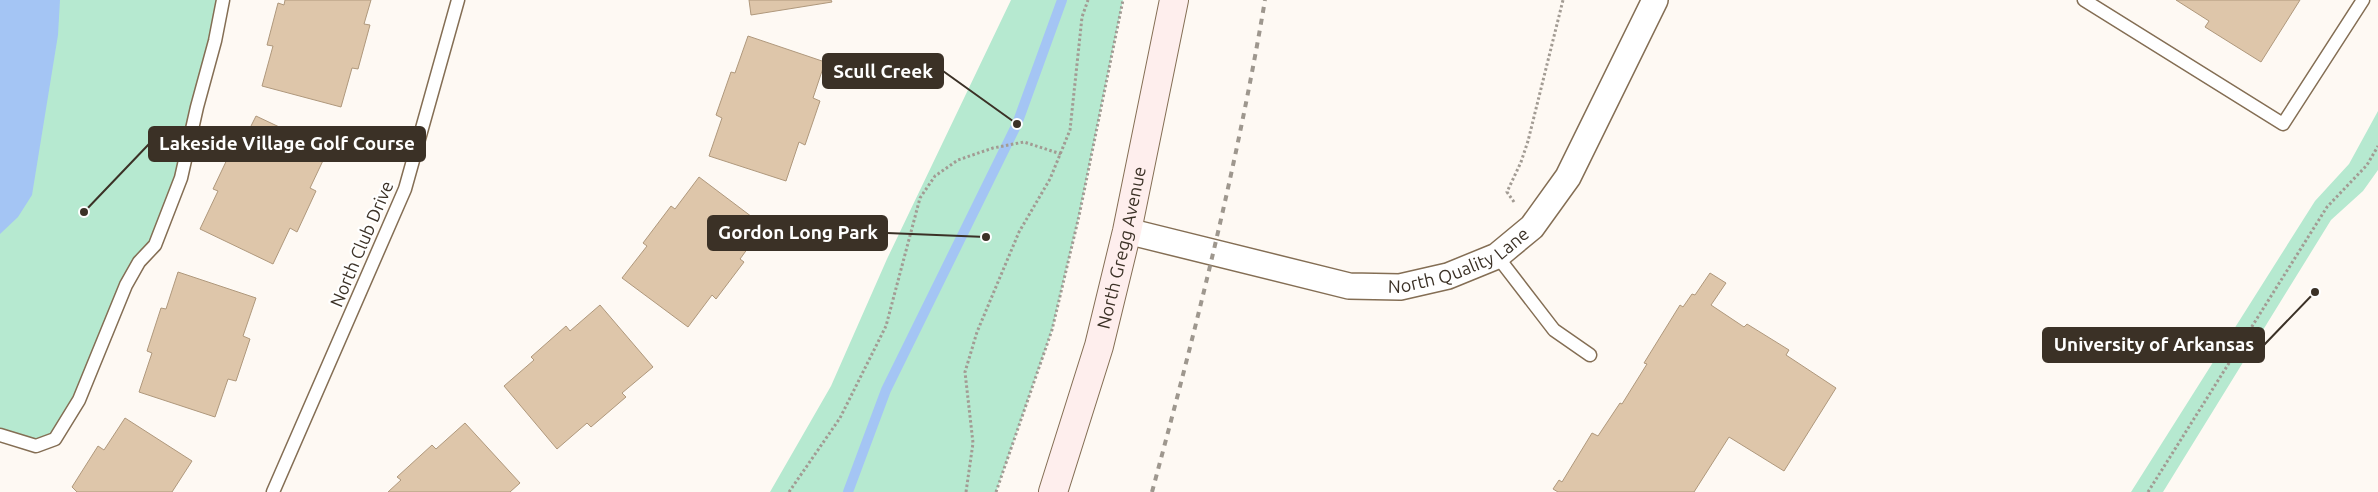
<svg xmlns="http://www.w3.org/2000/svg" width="2378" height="492" font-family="Ubuntu,sans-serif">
	<rect width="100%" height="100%" fill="#fef9f3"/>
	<g fill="#b6e9d0">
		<polygon points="0,0 223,0 215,41 155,245 139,262 55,439 36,446 0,435"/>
		<polygon points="1011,0 1123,0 1079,216 1052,330 996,492 770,492 831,386 887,259"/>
		<polygon points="2378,111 2378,170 2363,191 2331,220 2163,492 2131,492 2315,201 2349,164"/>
	</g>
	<polygon fill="#a4c5f4" points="0,0 60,0 58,35 32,195 18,217 0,234"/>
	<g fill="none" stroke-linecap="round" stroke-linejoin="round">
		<polyline stroke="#a4c5f4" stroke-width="10" points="848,492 886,390 1017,124 1062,0"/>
	</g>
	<g fill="#dec6aa" stroke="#af987c">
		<polygon points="285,0 371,0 364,24 370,25 358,69 352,68 341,107 262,86 273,46 267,45 278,3 284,5"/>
		<polygon points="749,0 831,0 832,2 751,15"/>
		<polygon points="2176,0 2300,0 2261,62 2205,27 2209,21"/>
		<polygon points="748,36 825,62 813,98 820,101 805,145 799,142 786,181 709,156 722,118 716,115 731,72 735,73"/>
		<polygon points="256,116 328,150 310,188 316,191 297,232 290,228 273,264 200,229 218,191 213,189 232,149 238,152"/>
		<polygon points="699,177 764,226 740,259 744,262 716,299 712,295 688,327 622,278 647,246 643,243 671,206 675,209"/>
		<polygon points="178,272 256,298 243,336 250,339 236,381 228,379 215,417 139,392 152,353 147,351 161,308 166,309"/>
		<polygon points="1710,273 1726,283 1711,305 1744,327 1747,324 1789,350 1786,355 1836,388 1784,471 1729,437 1694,492 1558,492 1553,489 1559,480 1562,482 1592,433 1598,436 1620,403 1622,404 1647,364 1644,363 1680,305 1683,307 1692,294 1695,295"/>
		<polygon points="600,305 653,367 622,393 626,397 591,427 587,423 557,449 504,386 534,360 531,357 566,326 570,331"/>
		<polygon points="125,418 192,461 172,492 77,492 72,487 98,446 104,450"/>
		<polygon points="465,423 520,483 510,492 388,492 401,480 397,477 432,445 436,449"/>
	</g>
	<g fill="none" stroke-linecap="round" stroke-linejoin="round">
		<g stroke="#846e54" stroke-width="15">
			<g id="lane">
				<polyline points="2084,0 2283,124 2363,0"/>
				<polyline points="1497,256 1554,330 1590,355"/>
				<polyline points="0,435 36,446 55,439 79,400 126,285 139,262 155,245 181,178 197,107 215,41 223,0"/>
				<polyline points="273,492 405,189 458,0"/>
			</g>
		</g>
		<g stroke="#846e54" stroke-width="28">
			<g id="street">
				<path id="s1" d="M1127,231L1349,286L1400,287L1448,276L1497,256L1532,227L1568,177L1655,0"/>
			</g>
		</g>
		<g stroke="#846e54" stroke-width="30">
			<g id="secondary">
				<path id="s2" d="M1053,492L1099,346L1127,231L1174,0"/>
			</g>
		</g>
		<g stroke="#a29b93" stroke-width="3" stroke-dasharray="2.5 2.5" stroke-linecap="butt">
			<polyline points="1514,202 1507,192 1521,162 1528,141 1563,0"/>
			<polyline points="789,492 840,418 886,326 920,198 935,176 958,160 993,148 1024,142 1061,154"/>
			<polyline points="966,492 973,443 965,372 977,332 1019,232 1050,179 1070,130 1082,17 1088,0"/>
			<polyline points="996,492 1052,330 1079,216 1123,0"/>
			<polyline points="2148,492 2327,207 2367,165 2378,146"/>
		</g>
		<use href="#lane" stroke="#fff" stroke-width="12"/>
		<use href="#street" stroke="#fff" stroke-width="25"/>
		<use href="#secondary" stroke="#feeeed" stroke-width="28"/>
		<path stroke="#9e978e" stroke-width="4" stroke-dasharray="6 6" stroke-linecap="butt" d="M1152,492C1196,329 1237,166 1265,0"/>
	</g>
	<g text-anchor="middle" stroke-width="4.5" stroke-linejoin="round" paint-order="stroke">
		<g font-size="18" fill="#3b3126" stroke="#fff">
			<text transform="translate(362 244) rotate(-67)" y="6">North Club Drive</text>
			<text dy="6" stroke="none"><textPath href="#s2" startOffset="254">North Gregg Avenue</textPath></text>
			<text dy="6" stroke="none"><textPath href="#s1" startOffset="344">North Quality Lane</textPath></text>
		</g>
	</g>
	<path fill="none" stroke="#3b3126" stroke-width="2" d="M1017 124L943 71M84 212L149 144M986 237L887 233M2315 292L2264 345"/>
	<g fill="#3b3126" stroke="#fff" stroke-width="2">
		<circle cx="1017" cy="124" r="5"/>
		<circle cx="84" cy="212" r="5"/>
		<circle cx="986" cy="237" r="5"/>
		<circle cx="2315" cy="292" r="5"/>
	</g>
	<g fill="#3b3126" stroke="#3b3126" stroke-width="2">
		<rect x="823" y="54" width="120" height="34" rx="5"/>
		<rect x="149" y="127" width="276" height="34" rx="5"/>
		<rect x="708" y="216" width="179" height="34" rx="5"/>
		<rect x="2043" y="328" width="221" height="34" rx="5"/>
	</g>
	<g font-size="19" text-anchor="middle" font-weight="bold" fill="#fff">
		<text x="883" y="78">Scull Creek</text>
		<text x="287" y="150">Lakeside Village Golf Course</text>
		<text x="798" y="239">Gordon Long Park</text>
		<text x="2154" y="351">University of Arkansas</text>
	</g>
</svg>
